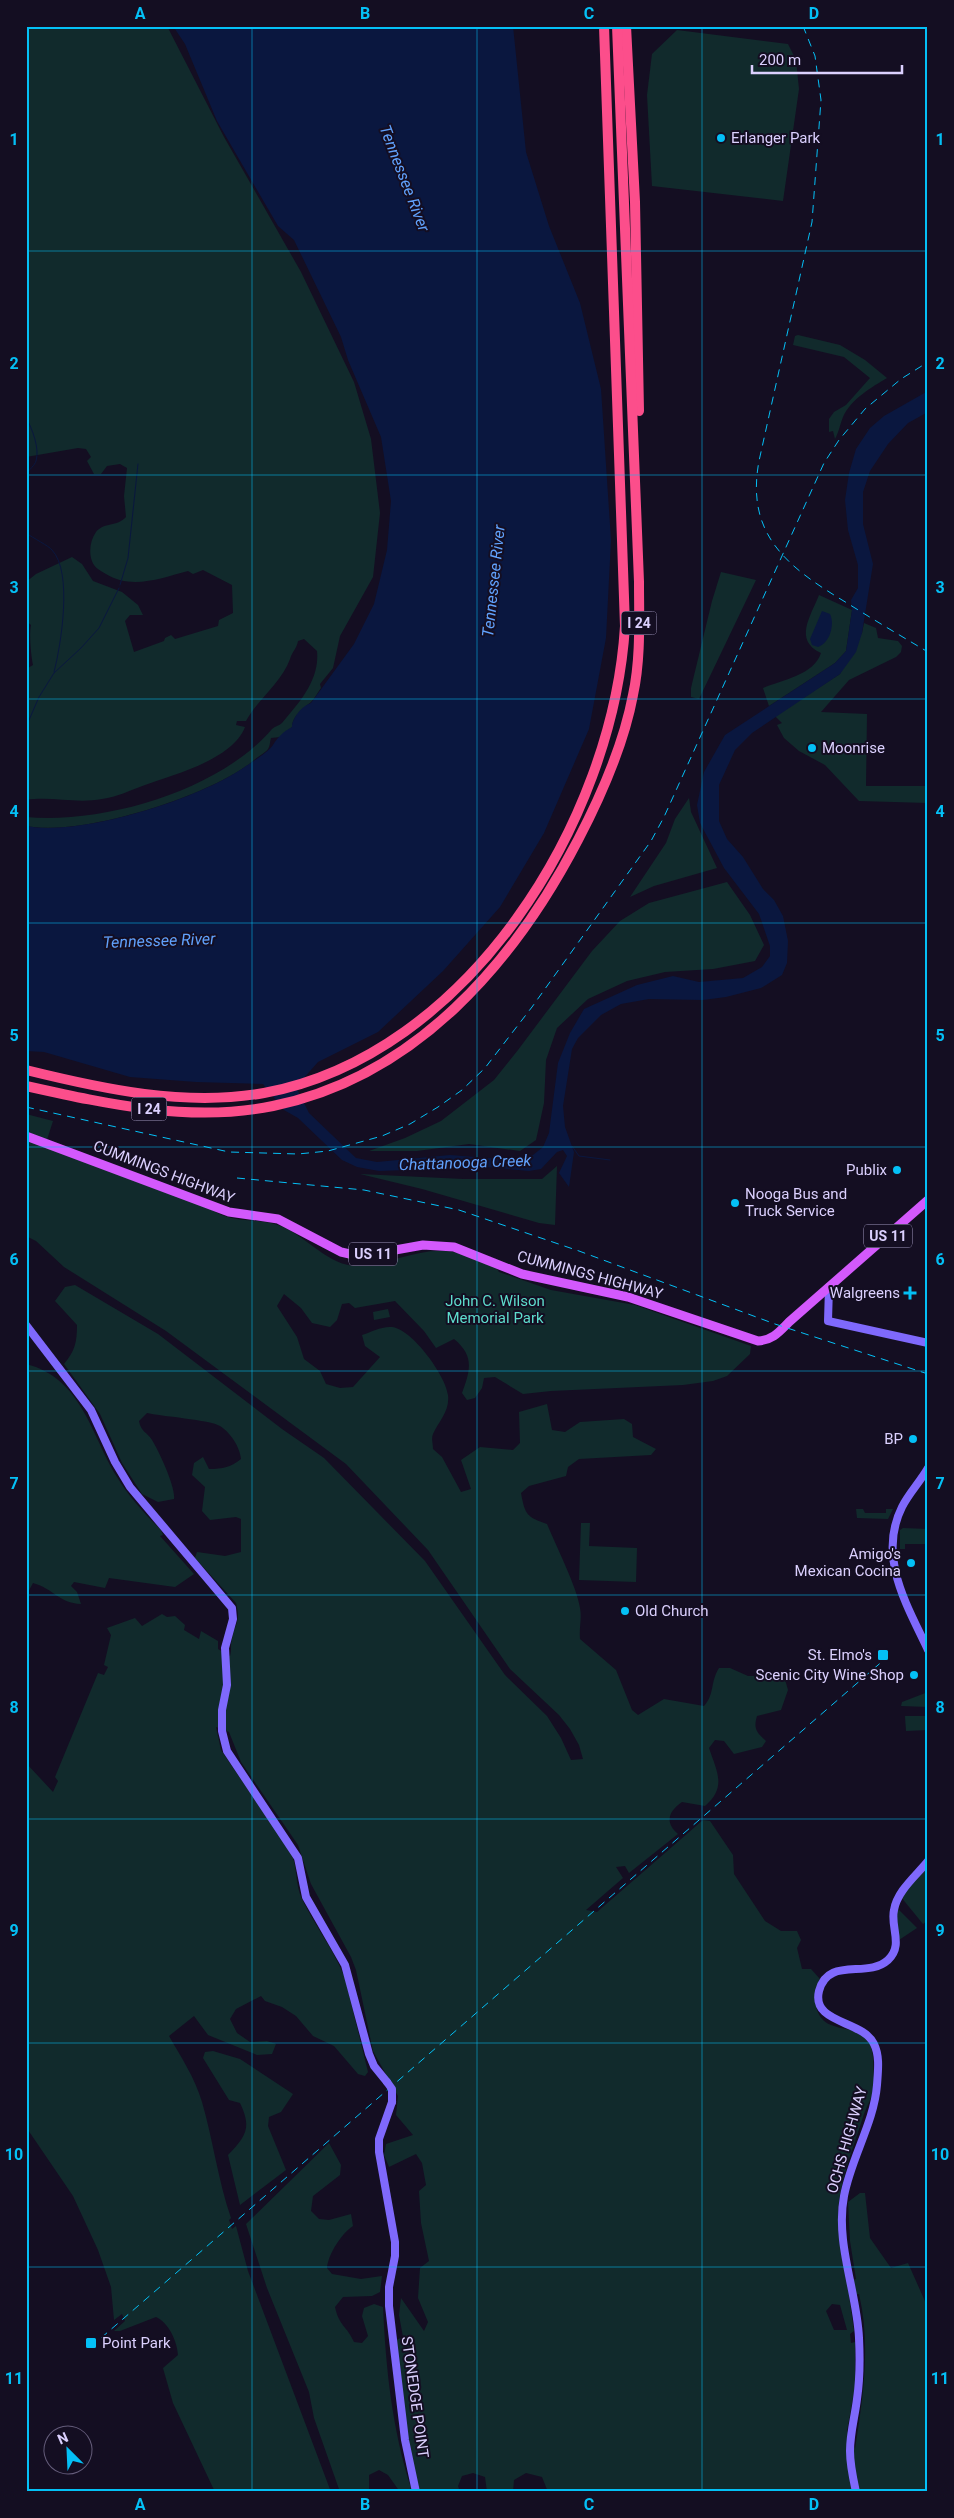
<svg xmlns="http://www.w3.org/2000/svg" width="954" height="2518" font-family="Roboto,sans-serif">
	<rect width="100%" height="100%" fill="#140e22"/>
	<g fill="#112a2c" fill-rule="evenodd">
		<path d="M26,26H167L224,137L301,272L354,382L371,439L380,513L373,577L340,636L333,668L320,684L321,688C318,692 315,698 311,702C304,708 292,716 292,727L280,737L271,738C270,741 270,746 268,749C265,753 257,757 253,761C210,796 82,837 26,826V817C106,824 220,790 272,729C275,726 279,726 282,723C299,703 320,680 317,651L304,639L298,641C297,648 292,652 290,659C282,682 258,699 246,721H237L236,725L245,727C233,759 176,774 145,785C131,790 117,797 102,799C76,804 52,796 26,800V679L29,678L28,668L33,665C31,656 29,634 31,625L26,621V582L36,574L72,557L82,564L93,581L122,592L138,605L143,615H130L125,621L134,652L164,641L165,638L171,635L175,639L218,626L219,620L233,613L232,585L203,570L193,574L188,571C161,578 132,590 106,574C99,570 93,567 91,558C89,549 91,539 96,532C104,522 117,527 126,517L124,496L127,468L120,464L107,466L101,474H94L87,461L91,457L86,449L78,448L26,457Z"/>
		<polygon points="677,30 788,44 796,60 799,89 783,201 652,186 647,95 652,54"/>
		<path d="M798,335L840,345L865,360L887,378C872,387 851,399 843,417C840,424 839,432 835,439L833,431L829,432V419L834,412L846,405L870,378L844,357L793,345L795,336Z"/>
		<polygon points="721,572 756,580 699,699 691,697 691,688 712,601"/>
		<path d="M819,595L852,610L846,651L835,663L769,706L763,688C782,680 814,675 821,653C793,640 811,616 819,595Z"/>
		<polygon points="864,623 876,628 878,638 898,641 902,646 901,652 896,657 849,680 821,712 867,714 866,786 928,786 928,803 859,801 825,765 799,751 784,738 777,725 782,723 775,716 840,674 862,633"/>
		<polygon points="689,798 691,812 717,868 654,886 630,897 666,843 675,819"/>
		<polygon points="727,882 750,915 764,945 755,961 713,969 665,972 627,981 588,999 557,1028 546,1060 544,1103 536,1140 520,1151 469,1144 417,1151 369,1151 405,1138 441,1121 494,1080 518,1050 592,951 620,921 649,903"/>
		<path d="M26,1114L53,1121L45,1146L210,1209C238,1226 257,1216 283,1227C308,1238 331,1268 360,1266C392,1264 426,1244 458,1253C472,1257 485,1264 497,1269L499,1272L551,1290L635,1305L751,1346L750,1354L727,1376L713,1381L683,1385L551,1391L523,1394L495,1377L484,1378L482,1388L475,1398L467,1400L462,1393C470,1371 475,1356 454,1339L436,1348L424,1331L395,1301L355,1308L349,1303L342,1304L337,1320L330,1327L312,1323L301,1308L284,1294L277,1306L297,1337L304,1359L320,1371L326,1384L340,1388L353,1387L380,1357L365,1346L362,1335C371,1332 382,1326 392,1327C412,1329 446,1376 448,1395C450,1411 439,1421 433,1434C431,1438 433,1444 433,1449L442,1457L461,1492L471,1489L461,1460L480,1447L513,1450L520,1443L519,1412L547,1404L552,1430L565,1432L580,1422L624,1419L632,1424L633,1437L656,1449L651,1455L579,1459L568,1467L566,1476L529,1486L521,1493C525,1515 527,1517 547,1524C556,1546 577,1587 580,1608C582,1618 579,1628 580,1639L616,1670L632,1710L638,1715L664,1699L704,1706C715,1694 710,1682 719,1668H730L748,1676H784L788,1690L781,1710L757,1716C753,1729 757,1733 766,1741L762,1747L734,1754L724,1741L715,1740L709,1748C717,1772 727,1787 705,1806L682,1802C669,1811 664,1822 678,1834L629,1873L625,1866L616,1867L623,1878L586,1910L597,1912L703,1820L710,1821L733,1855L734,1874L765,1921L781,1931H797L801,1940L797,1948L802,1969H811L820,1979C812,1993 813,2018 831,2025C843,2030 855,2028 866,2038C875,2046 873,2067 874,2078C875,2092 869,2102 864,2114C856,2139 846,2165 841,2190C834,2221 841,2251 846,2281L856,2279L850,2241L848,2202L860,2193H865L870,2238L891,2268L908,2263L928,2308V2492H548L542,2477L526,2473L514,2480L513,2492H487L485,2477L473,2473L462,2476L458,2486L460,2492H420L407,2438L396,2340L403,2337L399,2315L401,2298L424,2331L428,2322L418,2298L420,2268L429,2261L421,2223L419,2191L426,2185L422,2163L416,2154L389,2167L384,2155L386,2144L413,2135L396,2115L398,2096L373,2051L356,1970L351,1957L311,1884L298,1845L241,1762L229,1732L216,1727L221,1750L291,1853C298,1868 295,1885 302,1899C315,1926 334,1950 345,1978L368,2072L365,2076L358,2074L334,2046L313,2036L296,2016L282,2007L265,2001L261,1996L236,2009L230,2019L237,2033L250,2042L267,2041L276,2044L272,2054L257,2055L208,2035L194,2016L169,2036C181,2057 195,2078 202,2102C213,2140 218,2180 231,2218L229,2220L232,2229L236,2226L248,2271L331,2492H215L173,2403L163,2368L178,2355C177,2341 169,2323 156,2317L120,2331H114L125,2321L122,2314L114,2320L111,2287L98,2250L73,2196L26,2127V1763L53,1792L58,1781L55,1777L98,1673L104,1675L108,1667L104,1665L111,1635L107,1628L135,1618L142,1626L162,1614L167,1617L175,1616L185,1625L184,1630L199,1639L201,1631L218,1641V1649L230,1656C232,1650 230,1645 232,1639C235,1624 241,1621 236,1603L195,1558L197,1552L225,1556L241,1552V1519L236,1517L210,1520L202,1511L205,1487L192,1475L194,1463L203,1457L209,1469C223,1469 231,1467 241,1459C240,1447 230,1432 220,1426C211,1420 159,1416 147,1413L139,1421C141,1432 147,1432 152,1440C159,1451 176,1488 174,1499L158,1502L142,1494L122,1463L100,1414L64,1364C75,1351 77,1342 77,1325L55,1301L65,1287L75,1285L158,1334L282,1429L324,1458L425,1561L505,1675L547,1716L561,1738L571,1760L583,1759L579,1745L570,1729L559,1715L510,1669L428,1550L346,1464L166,1331L64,1267L36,1241L26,1236ZM859,2294C871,2345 863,2398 855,2449L847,2431L855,2387V2342L851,2343L850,2334L854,2331L849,2296ZM832,2304L840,2305L847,2330H834L826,2311Z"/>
		<polygon points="557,1166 555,1225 539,1223 422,1189 360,1174 463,1179 542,1179"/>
		<polygon points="388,1309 390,1317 374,1320 373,1312"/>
		<path d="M26,1364C82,1378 91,1435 117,1477C129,1497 145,1514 161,1530L163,1535L160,1536L194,1574L175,1587L109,1578L105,1588L74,1582L71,1586L77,1592L81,1604C59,1603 54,1589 33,1583L26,1596Z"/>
		<polygon points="856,1509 863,1509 865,1513 886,1513 886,1509 893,1509 888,1519 857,1518"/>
		<polygon points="581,1523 590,1523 589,1546 637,1548 636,1582 579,1580"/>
		<polygon points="903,1528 928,1529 928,1544 905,1544 905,1549 900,1549 900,1530"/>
		<polygon points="928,1692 928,1707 901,1706 902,1702"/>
		<polygon points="905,1716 928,1716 928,1730 906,1731"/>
		<polygon points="925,1868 928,1868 928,1920 923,1924 901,1897"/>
		<polygon points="897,1908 917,1928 899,1940 895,1915"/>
		<path d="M213,2051L240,2059L293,2094L281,2112L269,2117L268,2126L286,2170L240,2205L228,2155C246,2136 252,2128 240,2103L229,2100L203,2058L205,2052Z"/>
		<path d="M329,2143L341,2165L340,2175L313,2196L311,2211L319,2219L329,2220L351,2214L353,2226C342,2233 328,2254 327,2268L332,2274L361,2279L382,2276L380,2292L372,2296L343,2297L335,2307C339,2326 347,2326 354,2342L362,2343L368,2336L362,2316L364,2308L374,2304L383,2307C386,2370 392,2428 411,2488L407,2492H400L388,2475L379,2470L369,2475V2492H340L314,2418L309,2392L267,2288L246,2224Z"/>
	</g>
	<g fill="#0a173f">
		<path d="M173,26H513L526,152L549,226L580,303L601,389L611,540L606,638L589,729L544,833L500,907L443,971L378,1032L318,1062L296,1087L309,1113L356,1158L377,1162L450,1155L513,1160L533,1155L543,1147L549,1133L558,1063L570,1033L584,1009L637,985L673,976L699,982L743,978L762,967L770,956V946L759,914L724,868L700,823L697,805L704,772L725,735L835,663L846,651L852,610L851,600L858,588V565L848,530L845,500L849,473L856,449L870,428L884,416L928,391V412L908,423L888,444L870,471L863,492V524L873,564L862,633L856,652L840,674L752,733L735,750L719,785V821L727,839L743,857L763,889L774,900L783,916L788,941L787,963L782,975L761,988L726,997L703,1000L649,999L621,1004L601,1015L578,1038L572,1049L563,1106L565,1127L574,1152L569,1187L559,1173L567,1156L563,1150L557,1152L541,1169L529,1171L486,1167L379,1171L357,1167L342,1160L298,1118L284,1110L263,1084L196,1082L130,1077L44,1052L26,1051V826C81,837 202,798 246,766C254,761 268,752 273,745C277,738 284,731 292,727C292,718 302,706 311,703L354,644L374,604L387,550L391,501L381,437L348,360L341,337L294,240L278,226L217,121L185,44Z"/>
		<path d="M822,611L830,614C835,624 830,643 818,647L812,645L810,639Z"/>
	</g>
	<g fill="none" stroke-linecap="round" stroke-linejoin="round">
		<g stroke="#0a173f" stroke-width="1">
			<path d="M26,417C32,429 40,448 36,461C35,465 29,470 26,474"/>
			<path d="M26,533C33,538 49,546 52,550C73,572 61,645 54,672"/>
			<polyline points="120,585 128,558 138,464"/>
			<polyline points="26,727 39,697 54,673 81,648 99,628 119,588"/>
			<polyline points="572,1146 579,1156 610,1160"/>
		</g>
		<g stroke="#7f69fc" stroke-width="8">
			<polyline points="829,1287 828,1321 928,1343"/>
			<polyline points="26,1325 91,1410 115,1462 130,1487 232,1608 233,1619 225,1648 227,1685 222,1710 222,1731 227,1751 298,1858 306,1897 345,1965 369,2054 374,2066 387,2082"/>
			<path d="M928,1468C920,1482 909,1493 902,1507C877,1557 907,1605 928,1650"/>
			<polyline points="392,2102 379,2139 379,2152 395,2242 395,2256 389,2287 389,2306 405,2440 416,2492"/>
			<path d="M856,2492C853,2478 850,2465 850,2451C850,2433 855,2416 857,2399C860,2379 860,2358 859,2338C857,2292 835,2243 844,2196C851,2158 874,2123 877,2085C878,2071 880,2056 874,2044C863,2020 811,2024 819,1991C828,1956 867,1979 888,1960C904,1945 890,1927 894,1910C897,1891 916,1876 928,1861"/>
		</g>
		<path stroke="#d359fc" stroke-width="9" d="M26,1136L229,1212L278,1219L341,1252L354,1255L373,1254L423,1245L454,1247L522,1274L628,1297L758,1341C773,1340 779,1332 789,1322L928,1200"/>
		<g stroke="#fc4e8b" stroke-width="10">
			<polyline points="626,26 635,202 639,411"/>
			<path d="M26,1070C103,1089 185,1107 264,1093C468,1055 613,822 625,626L604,26"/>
			<path d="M26,1086C107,1104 191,1123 273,1106C415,1077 514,963 578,840C601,796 624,743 633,695C641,658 639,619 639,582L617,26"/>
		</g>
		<g stroke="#04c0f6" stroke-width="1" stroke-dasharray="8 6" stroke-linecap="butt">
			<path d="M803,26L815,56L821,100L812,222L759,461C745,536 789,568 847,603C874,620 901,636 928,652"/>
			<polyline points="26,1107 229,1152 298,1154 328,1151 382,1136 410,1124 438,1107 462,1090 485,1068 532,1007 651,841 664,817 824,463 839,440 865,409 901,379 928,362"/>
			<polyline points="237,1178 364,1190 459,1210 579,1251 775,1324 928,1374"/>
			<polyline points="101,2338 885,1659"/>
		</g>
		<polyline stroke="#7f69fc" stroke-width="8" points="387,2082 392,2089 392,2102"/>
	</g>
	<path fill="none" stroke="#04c0f6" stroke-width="1" stroke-opacity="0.55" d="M252,26V2492M477,26V2492M702,26V2492M26,251H928M26,475H928M26,699H928M26,923H928M26,1147H928M26,1371H928M26,1595H928M26,1819H928M26,2043H928M26,2267H928"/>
	<g fill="#04c0f6" stroke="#140e22" stroke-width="2">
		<circle cx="721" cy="138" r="5"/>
		<circle cx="812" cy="748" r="5"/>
		<circle cx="897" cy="1170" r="5"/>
		<circle cx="735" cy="1203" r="5"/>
		<path d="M907.5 1285.5h5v5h5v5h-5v5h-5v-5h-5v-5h5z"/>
		<circle cx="913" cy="1439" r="5"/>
		<circle cx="911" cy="1563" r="5"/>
		<circle cx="625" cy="1611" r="5"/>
		<rect x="877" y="1649" width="12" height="12" rx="2.5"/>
		<circle cx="914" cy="1675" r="5"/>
		<rect x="85" y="2337" width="12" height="12" rx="2.5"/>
	</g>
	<g text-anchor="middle" stroke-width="4" stroke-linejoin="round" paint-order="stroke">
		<g fill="#140e22" stroke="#9f96bc" stroke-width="1">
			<rect x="621.5" y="611.5" width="35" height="23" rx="4"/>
			<rect x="131.5" y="1097.5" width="35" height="23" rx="4"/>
			<rect x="864" y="1224.5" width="48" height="23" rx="4"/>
			<rect x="349" y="1242.5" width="48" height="23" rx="4"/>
		</g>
		<g font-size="14" font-weight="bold" fill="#dbd0fe">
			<text x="639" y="628">I 24</text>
			<text x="149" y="1114">I 24</text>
			<text x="888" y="1241">US 11</text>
			<text x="373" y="1259">US 11</text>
		</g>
		<g font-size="15" fill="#dbd0fe" stroke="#140e22" text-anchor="end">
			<text x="731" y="143" text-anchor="start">Erlanger Park</text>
			<text x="822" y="753" text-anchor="start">Moonrise</text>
			<text x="887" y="1175">Publix</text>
			<text x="745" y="1199" text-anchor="start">Nooga Bus and<tspan x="745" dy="17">Truck Service</tspan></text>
			<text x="900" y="1298">Walgreens</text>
			<text x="903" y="1444">BP</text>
			<text x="901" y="1559">Amigo's<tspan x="901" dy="17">Mexican Cocina</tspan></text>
			<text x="635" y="1616" text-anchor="start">Old Church</text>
			<text x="872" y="1660">St. Elmo's</text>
			<text x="904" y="1680">Scenic City Wine Shop</text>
			<text x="102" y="2348" text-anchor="start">Point Park</text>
		</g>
		<g font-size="15" fill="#dbd0fe" stroke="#140e22">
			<text transform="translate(164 1172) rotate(21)" y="5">CUMMINGS HIGHWAY</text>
			<text transform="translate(590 1275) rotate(15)" y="5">CUMMINGS HIGHWAY</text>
			<text transform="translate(847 2140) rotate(-74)" y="5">OCHS HIGHWAY</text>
			<text transform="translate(415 2397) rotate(82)" y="5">STONEDGE POINT</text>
		</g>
		<g font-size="15" fill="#5eddcd" stroke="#140e22">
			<text x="495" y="1306">John C. Wilson<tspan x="495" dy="17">Memorial Park</tspan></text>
		</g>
		<g font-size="16" font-style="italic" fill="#60a1fc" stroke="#140e22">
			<text transform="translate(405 178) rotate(69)" y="6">Tennessee River</text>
			<text transform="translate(493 581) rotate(-84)" y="6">Tennessee River</text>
			<text transform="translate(159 940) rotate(-2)" y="6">Tennessee River</text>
			<text transform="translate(465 1162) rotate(-2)" y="6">Chattanooga Creek</text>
		</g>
	</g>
	<rect width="954" height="2518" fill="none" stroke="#140e22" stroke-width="55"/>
	<g transform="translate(68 2450) rotate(336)"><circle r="24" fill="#140e22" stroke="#645c7a"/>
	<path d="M0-4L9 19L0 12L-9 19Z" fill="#04c0f6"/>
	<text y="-8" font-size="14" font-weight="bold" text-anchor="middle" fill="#dbd0fe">N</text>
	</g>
	<path d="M752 65v8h150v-8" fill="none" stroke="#dbd0fe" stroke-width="2.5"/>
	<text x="759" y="65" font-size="15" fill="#dbd0fe" stroke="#140e22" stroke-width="4" paint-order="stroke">200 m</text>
	<rect x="28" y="28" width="898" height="2462" fill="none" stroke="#04c0f6" stroke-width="2"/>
	<g font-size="16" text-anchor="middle" font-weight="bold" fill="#04c0f6">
		<text x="140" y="19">A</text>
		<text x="365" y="19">B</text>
		<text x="589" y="19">C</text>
		<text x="814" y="19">D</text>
		<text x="14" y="145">1</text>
		<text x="940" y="145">1</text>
		<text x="14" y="369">2</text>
		<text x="940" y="369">2</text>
		<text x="14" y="593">3</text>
		<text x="940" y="593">3</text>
		<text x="14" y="817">4</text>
		<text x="940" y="817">4</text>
		<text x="14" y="1041">5</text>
		<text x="940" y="1041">5</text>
		<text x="14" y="1265">6</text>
		<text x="940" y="1265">6</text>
		<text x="14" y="1489">7</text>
		<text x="940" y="1489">7</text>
		<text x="14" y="1713">8</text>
		<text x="940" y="1713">8</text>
		<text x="14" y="1936">9</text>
		<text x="940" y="1936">9</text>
		<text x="14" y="2160">10</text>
		<text x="940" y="2160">10</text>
		<text x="14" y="2384">11</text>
		<text x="940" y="2384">11</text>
		<text x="140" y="2510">A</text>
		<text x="365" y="2510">B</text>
		<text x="589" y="2510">C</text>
		<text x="814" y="2510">D</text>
	</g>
</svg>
